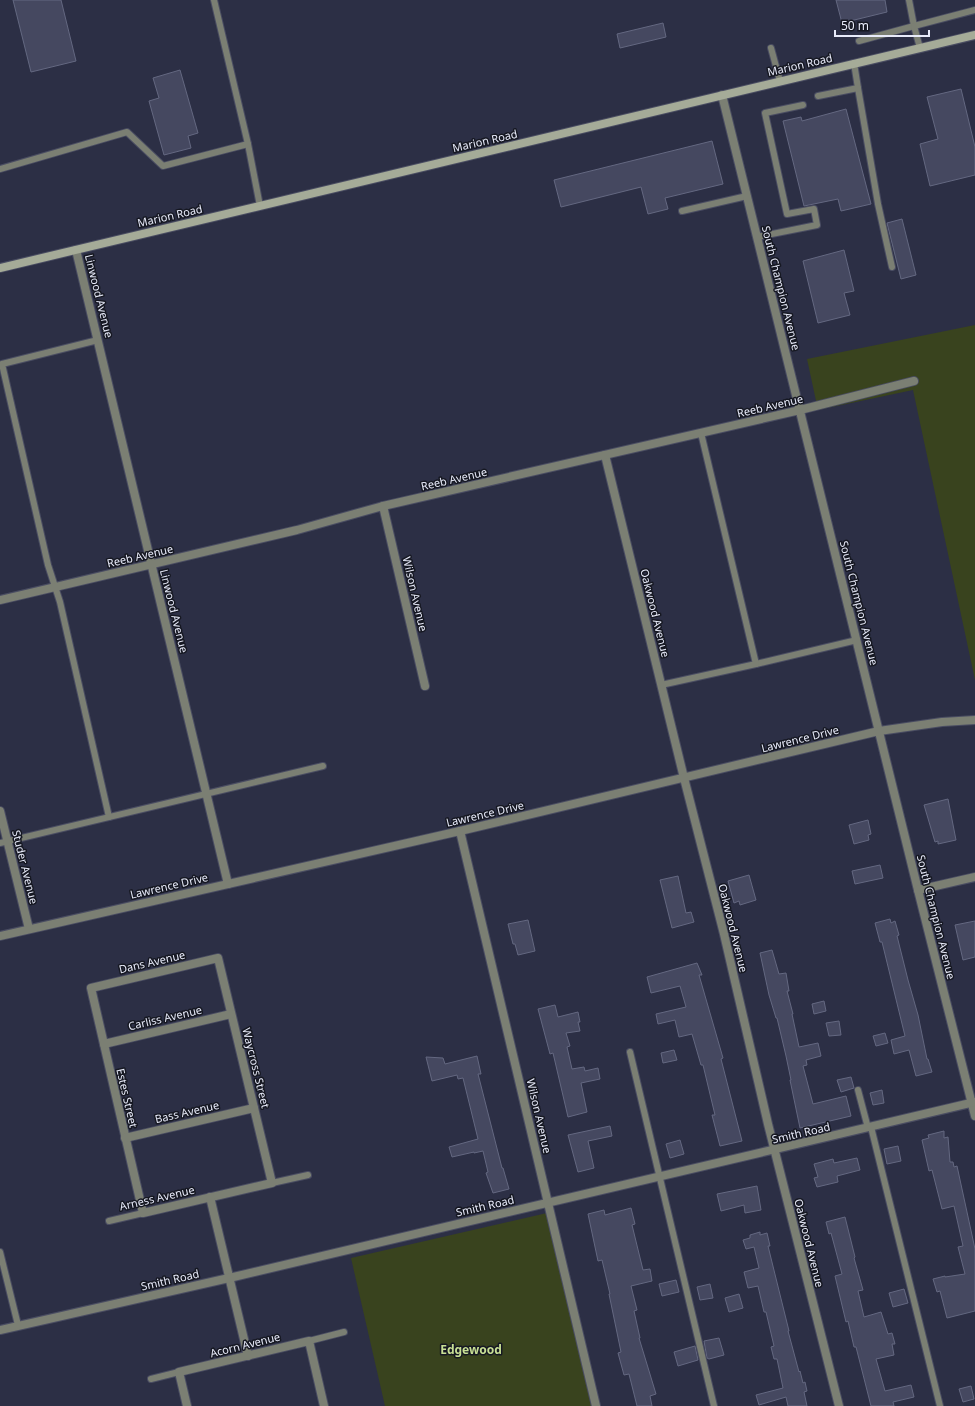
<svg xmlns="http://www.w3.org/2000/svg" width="975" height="1406" font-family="'Noto Sans',sans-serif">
	<rect width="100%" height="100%" fill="#2c2f45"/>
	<g fill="#39431e">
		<polygon points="975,325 975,680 913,390 818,410 807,359"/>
		<polygon points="547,1213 592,1406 385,1406 351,1258"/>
	</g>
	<g fill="#454860" stroke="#646881">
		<polygon points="13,0 61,0 76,61 31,72"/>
		<polygon points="836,0 885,0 887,12 842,23"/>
		<polygon points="663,23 666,37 620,48 617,34"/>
		<polygon points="180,70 198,133 188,136 191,148 164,155 149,101 159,98 153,78"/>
		<polygon points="961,89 975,147 975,175 930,186 920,144 938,139 927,97"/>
		<polygon points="846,109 871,204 841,211 838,199 804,206 783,121 801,117 802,121"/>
		<polygon points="712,141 723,184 665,198 668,209 648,214 641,187 561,207 554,180"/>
		<polygon points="902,219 916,275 901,279 887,223"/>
		<polygon points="844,250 854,291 844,293 850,315 818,323 803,261"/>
		<polygon points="948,799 956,840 938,844 938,841 935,842 924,805"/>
		<polygon points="868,820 871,834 868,835 869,840 854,844 849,825"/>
		<polygon points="880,865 883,878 855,884 852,871"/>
		<polygon points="749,875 756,900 740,905 739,901 734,903 728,881"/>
		<polygon points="678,876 686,913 691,912 694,922 672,928 660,880"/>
		<polygon points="890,919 891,923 895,921 899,935 897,936 908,980 918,1015 927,1059 928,1059 932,1072 916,1076 909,1050 894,1054 891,1040 905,1036 882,942 880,942 875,923"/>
		<polygon points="528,920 535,951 518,955 515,944 513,944 508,924"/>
		<polygon points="975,921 975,957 963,960 955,925"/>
		<polygon points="772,950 779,974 786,973 789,991 787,991 793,1014 792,1014 799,1047 818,1043 821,1056 806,1060 807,1065 803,1066 813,1104 846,1096 851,1116 800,1128 790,1080 791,1080 786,1056 777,1018 776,1018 769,995 760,953"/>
		<polygon points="697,963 702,975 699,975 723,1058 721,1059 742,1141 720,1146 712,1115 715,1115 703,1065 701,1065 692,1034 679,1037 675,1020 658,1024 656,1014 686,1007 680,986 651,993 647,977"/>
		<polygon points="824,1001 826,1011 814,1014 812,1004"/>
		<polygon points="555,1005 558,1017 578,1012 580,1022 578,1022 580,1031 566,1033 570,1046 567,1047 572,1069 584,1067 585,1071 598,1068 600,1079 581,1083 587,1112 568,1117 553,1053 550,1054 538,1009"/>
		<polygon points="839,1021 841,1035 829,1036 826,1023"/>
		<polygon points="885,1033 888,1043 876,1046 873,1036"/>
		<polygon points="674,1050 677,1060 663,1063 661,1053"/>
		<polygon points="477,1056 481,1074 478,1074 502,1168 503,1168 509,1189 493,1193 486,1173 488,1172 483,1151 474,1153 474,1152 452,1157 449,1147 478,1139 463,1078 458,1079 457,1075 432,1081 426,1057 443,1058 445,1064"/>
		<polygon points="851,1077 854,1088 841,1092 837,1080"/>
		<polygon points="882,1090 884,1103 873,1105 870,1093"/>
		<polygon points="610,1126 612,1136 588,1141 594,1168 578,1172 568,1135"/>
		<polygon points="944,1131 944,1138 948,1137 950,1162 953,1162 954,1167 957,1166 975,1249 975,1311 947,1318 940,1291 937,1292 933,1279 945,1276 945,1277 965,1274 958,1247 963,1246 954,1206 942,1209 932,1170 929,1171 922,1140 929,1138 928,1135"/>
		<polygon points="680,1140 684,1154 670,1158 666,1144"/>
		<polygon points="898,1146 901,1161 887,1164 884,1149"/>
		<polygon points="857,1158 860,1170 837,1176 838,1182 817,1187 814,1178 818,1177 814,1164 833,1159 834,1163"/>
		<polygon points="757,1186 761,1210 745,1213 744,1205 721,1211 717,1194"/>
		<polygon points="631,1208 635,1224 632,1225 643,1270 650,1269 652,1281 631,1286 637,1310 634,1311 640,1338 639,1338 656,1394 650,1396 652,1406 637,1406 629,1374 624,1375 618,1353 621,1352 609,1294 610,1294 602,1260 598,1261 588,1214 604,1210 605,1215"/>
		<polygon points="845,1217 855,1257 854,1258 863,1290 858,1291 864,1317 881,1312 888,1334 892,1333 895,1344 892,1344 894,1355 876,1359 885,1391 911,1385 914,1397 893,1402 894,1406 871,1406 856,1347 854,1347 848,1321 846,1322 835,1276 842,1274 831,1233 829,1234 826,1222"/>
		<polygon points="760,1232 760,1235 767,1233 770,1246 768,1246 789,1331 788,1331 799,1372 800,1371 803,1383 805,1382 807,1391 804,1392 807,1406 788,1406 786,1397 759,1405 756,1395 783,1388 777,1359 774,1359 771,1347 774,1346 766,1312 764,1312 758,1286 748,1288 744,1272 759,1268 754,1247 746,1249 743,1240 750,1238 750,1235"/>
		<polygon points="676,1280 679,1292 662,1296 659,1284"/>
		<polygon points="710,1284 713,1298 700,1300 697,1287"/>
		<polygon points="904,1289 908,1303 893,1307 889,1293"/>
		<polygon points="739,1294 743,1308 729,1312 725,1298"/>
		<polygon points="719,1338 724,1355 709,1359 707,1358 704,1341"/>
		<polygon points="695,1346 698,1360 678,1366 674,1352"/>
		<polygon points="971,1386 974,1399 963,1402 959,1389"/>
	</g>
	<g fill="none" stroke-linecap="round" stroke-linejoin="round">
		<g stroke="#4a4d62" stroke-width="8">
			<g id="lane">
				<polyline points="859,41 914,26 909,0"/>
				<polyline points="771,48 780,81"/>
				<polyline points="920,48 914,26 975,10"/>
				<polyline points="858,88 878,204 892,267"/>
				<polyline points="818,96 858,88 854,63"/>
				<polyline points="248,144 260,206"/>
				<polyline points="0,169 127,132 163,166 248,144 214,0"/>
				<polyline points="682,211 747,196"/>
				<polyline points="757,237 817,225 814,209 787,214 765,113 803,105"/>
				<polyline points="98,340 2,364 48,565 60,602 109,817"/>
				<polyline points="756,664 857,640"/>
				<polyline points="661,685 756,664 701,433"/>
				<polyline points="0,843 323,766"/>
				<polyline points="630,1052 714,1406"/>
				<polyline points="858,1090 868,1128"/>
				<polyline points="871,1127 940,1406"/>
				<polyline points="272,1183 308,1175"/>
				<polyline points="109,1221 143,1213"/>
				<polyline points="0,1252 18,1325"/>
				<polyline points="309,1341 344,1332"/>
				<polyline points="151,1379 179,1372"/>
			</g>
		</g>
		<g stroke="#4a4d62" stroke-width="10">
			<g id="street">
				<polyline points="722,95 918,890 975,1116"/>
				<polyline points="76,250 228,884"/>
				<polyline points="605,455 684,778 724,934 768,1124 839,1406"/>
				<polyline points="383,506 425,686"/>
				<polyline points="0,600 297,530 383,506 800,410 914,381"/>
				<polyline points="0,811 29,929"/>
				<polyline points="460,831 596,1406"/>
				<polyline points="918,890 975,877"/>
				<polyline points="0,936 460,831 879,731 942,722 975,720"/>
				<polygon points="218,958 272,1183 143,1213 91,988"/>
				<polyline points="104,1044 231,1014"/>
				<polyline points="125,1138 254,1108"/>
				<polyline points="210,1197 248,1356"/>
				<polyline points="0,1330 229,1278 975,1102"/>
				<polyline points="187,1406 179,1372 309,1341 324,1406"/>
			</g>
		</g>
		<g stroke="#4a4d62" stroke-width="10">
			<polyline id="secondary" points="0,268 975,35"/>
		</g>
		<use href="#lane" stroke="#7b7f73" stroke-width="6"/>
		<use href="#street" stroke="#7b7f73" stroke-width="8"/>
		<use href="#secondary" stroke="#a5ab98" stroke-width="8"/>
	</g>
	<g text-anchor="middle" stroke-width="3" stroke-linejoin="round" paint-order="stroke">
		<g font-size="11" fill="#e8ebfa" stroke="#161822">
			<text transform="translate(800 65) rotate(-13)" y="4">Marion Road</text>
			<text transform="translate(485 141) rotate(-13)" y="4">Marion Road</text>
			<text transform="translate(170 216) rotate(-13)" y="4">Marion Road</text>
			<text transform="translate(781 288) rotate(76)" y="4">South Champion Avenue</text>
			<text transform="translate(99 296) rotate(76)" y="4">Linwood Avenue</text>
			<text transform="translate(770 406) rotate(-13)" y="4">Reeb Avenue</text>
			<text transform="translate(454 479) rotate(-13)" y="4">Reeb Avenue</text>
			<text transform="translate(140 556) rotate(-13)" y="4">Reeb Avenue</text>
			<text transform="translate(415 594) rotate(77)" y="4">Wilson Avenue</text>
			<text transform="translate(859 603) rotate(76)" y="4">South Champion Avenue</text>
			<text transform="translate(174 611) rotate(76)" y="4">Linwood Avenue</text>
			<text transform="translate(655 613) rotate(76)" y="4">Oakwood Avenue</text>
			<text transform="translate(800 739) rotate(-14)" y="4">Lawrence Drive</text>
			<text transform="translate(485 814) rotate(-13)" y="4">Lawrence Drive</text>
			<text transform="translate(25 867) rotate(76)" y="4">Studer Avenue</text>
			<text transform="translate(169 886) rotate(-13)" y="4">Lawrence Drive</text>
			<text transform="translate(936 917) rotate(76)" y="4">South Champion Avenue</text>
			<text transform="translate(733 928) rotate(76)" y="4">Oakwood Avenue</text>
			<text transform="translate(152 962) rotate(-13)" y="4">Dans Avenue</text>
			<text transform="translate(165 1018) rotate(-13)" y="4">Carliss Avenue</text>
			<text transform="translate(256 1068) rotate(76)" y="4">Waycross Street</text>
			<text transform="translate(127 1098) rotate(77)" y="4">Estes Street</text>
			<text transform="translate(187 1112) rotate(-13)" y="4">Bass Avenue</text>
			<text transform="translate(539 1116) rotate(77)" y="4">Wilson Avenue</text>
			<text transform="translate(801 1133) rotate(-13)" y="4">Smith Road</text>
			<text transform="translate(157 1198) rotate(-13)" y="4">Arness Avenue</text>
			<text transform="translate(485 1206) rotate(-13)" y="4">Smith Road</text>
			<text transform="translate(809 1243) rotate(76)" y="4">Oakwood Avenue</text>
			<text transform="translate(170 1280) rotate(-13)" y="4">Smith Road</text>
			<text transform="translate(245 1345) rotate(-14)" y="4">Acorn Avenue</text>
		</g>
		<g font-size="12" font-weight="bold" fill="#c8df95" stroke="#161822">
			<text x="471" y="1354">Edgewood</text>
		</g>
	</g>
	<path d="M835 30v6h94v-6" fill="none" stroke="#e8ebfa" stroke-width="2"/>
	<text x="841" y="30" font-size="12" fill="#e8ebfa" stroke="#161822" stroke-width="3" paint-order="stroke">50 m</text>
</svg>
